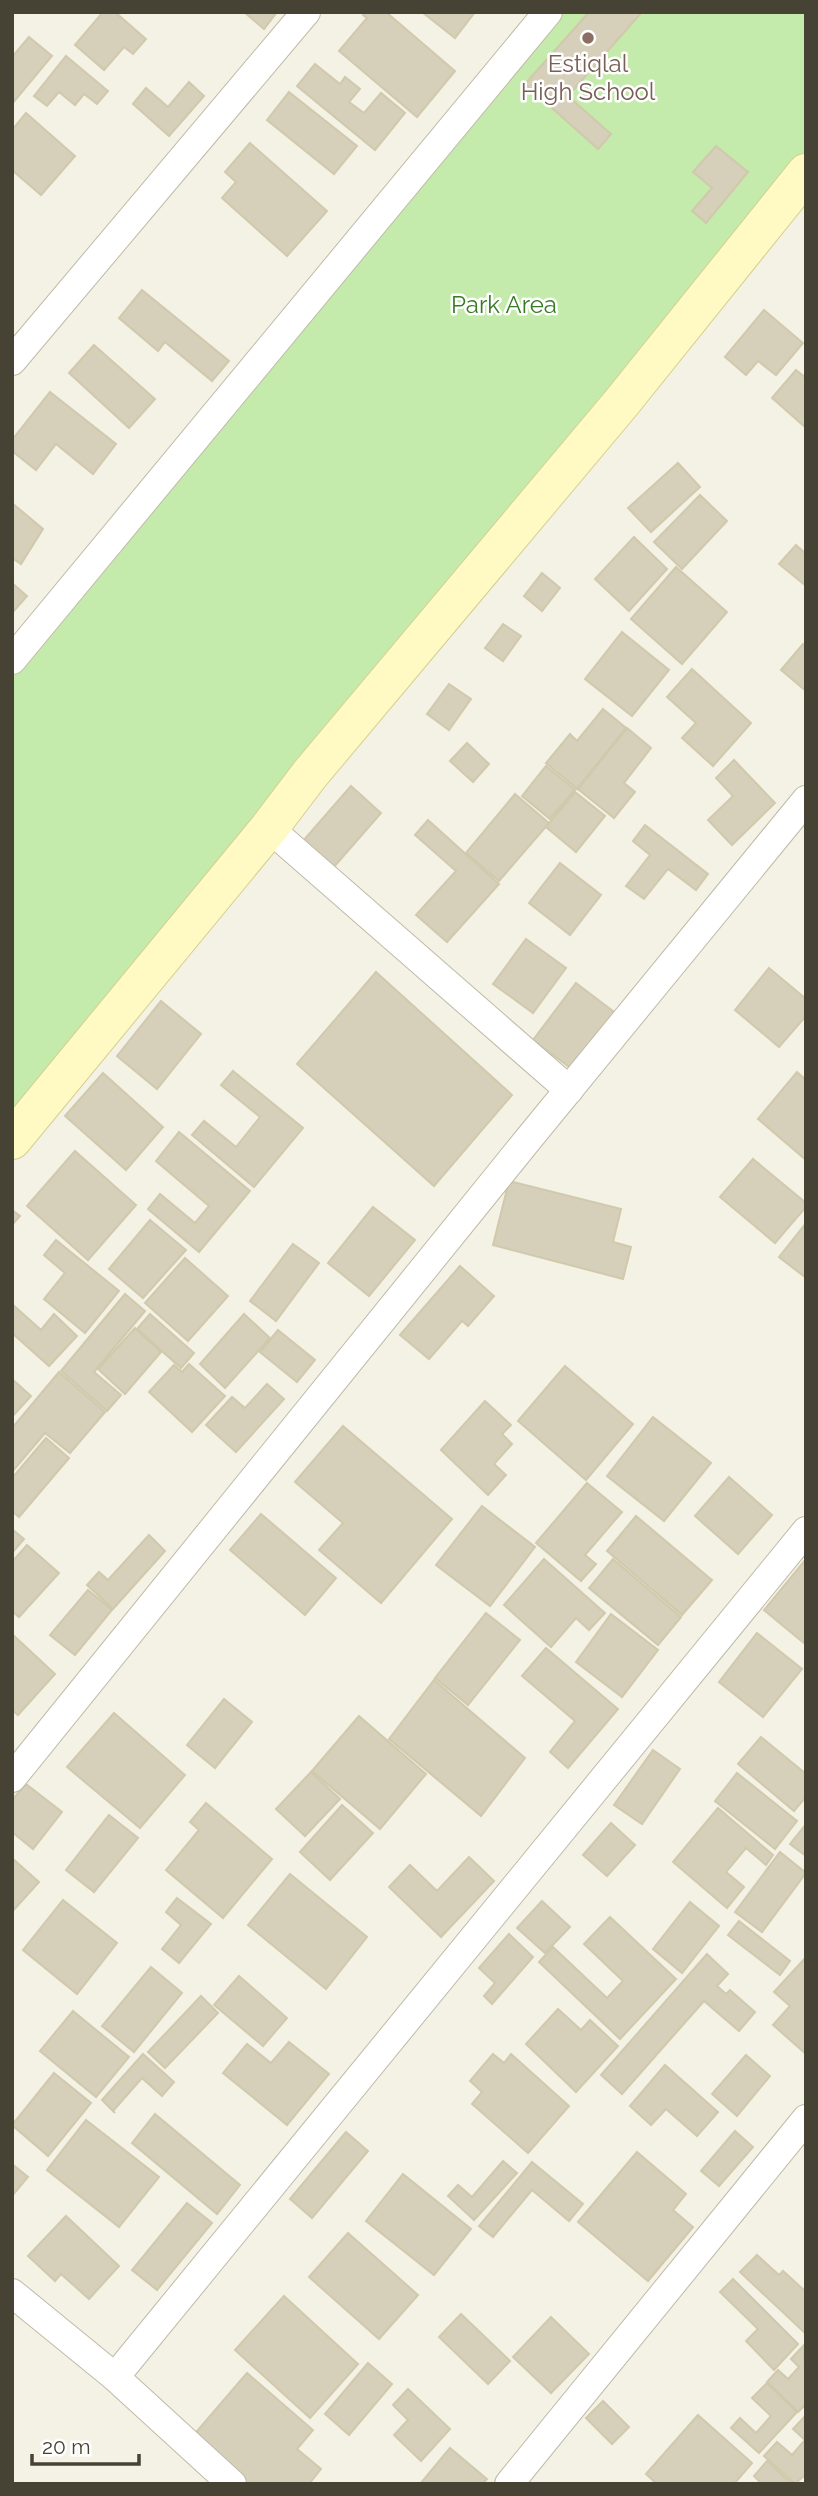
<svg xmlns="http://www.w3.org/2000/svg" width="818" height="2496" font-family="Raleway,sans-serif">
	<rect width="100%" height="100%" fill="#f4f1e5"/>
	<polygon fill="#c4ebab" points="547,12 806,12 806,173 12,1139 12,660"/>
	<g fill="#d6cfba" stroke="#d1c9ac" stroke-width="2">
		<polygon points="103,12 115,12 146,39 133,54 124,47 104,70 75,45"/>
		<polygon points="244,12 277,12 264,29"/>
		<polygon points="365,12 386,12 455,71 417,117 339,51 367,18 363,15"/>
		<polygon points="422,12 475,12 455,38"/>
		<polygon points="589,12 642,12 568,96 611,134 598,149 525,84"/>
		<polygon points="29,37 52,56 12,104 12,57"/>
		<polygon points="66,56 108,91 97,104 84,94 75,105 59,92 47,106 34,96"/>
		<polygon points="315,64 340,84 345,77 360,89 349,102 364,113 381,93 405,113 375,150 297,86"/>
		<polygon points="189,82 204,96 169,136 133,104 146,88 168,107"/>
		<polygon points="289,92 357,146 334,174 267,120"/>
		<polygon points="26,113 75,156 41,195 12,170 12,130"/>
		<polygon points="250,143 327,211 287,256 222,198 236,182 225,172"/>
		<polygon points="716,146 748,172 706,223 692,211 712,188 693,172"/>
		<polygon points="142,290 229,361 212,381 165,342 158,351 119,318"/>
		<polygon points="764,310 803,343 776,375 758,361 746,375 725,357"/>
		<polygon points="94,345 155,399 129,428 69,373"/>
		<polygon points="796,370 806,378 805,427 772,398"/>
		<polygon points="50,392 116,444 93,474 56,444 36,470 12,451 12,440"/>
		<polygon points="678,463 700,487 651,532 628,508"/>
		<polygon points="700,495 727,521 682,569 654,542"/>
		<polygon points="12,503 43,529 21,564 12,558"/>
		<polygon points="634,537 667,569 629,611 595,579"/>
		<polygon points="796,545 806,554 806,586 779,564"/>
		<polygon points="676,567 727,612 682,664 631,619"/>
		<polygon points="542,573 560,588 542,611 524,596"/>
		<polygon points="12,583 27,596 12,613"/>
		<polygon points="503,624 521,636 503,661 485,648"/>
		<polygon points="622,632 669,670 632,716 585,679"/>
		<polygon points="803,644 806,647 806,691 781,670"/>
		<polygon points="692,669 751,723 713,766 682,738 696,723 667,697"/>
		<polygon points="449,684 471,699 449,730 427,714"/>
		<polygon points="603,709 626,728 577,789 546,763 570,734 577,741"/>
		<polygon points="627,728 651,748 624,783 635,792 614,818 578,789"/>
		<polygon points="467,743 489,764 473,782 450,761"/>
		<polygon points="734,760 775,803 732,845 708,820 733,796 716,778"/>
		<polygon points="546,766 575,790 550,819 522,796"/>
		<polygon points="351,786 381,813 333,868 303,841"/>
		<polygon points="575,792 605,816 576,852 546,827"/>
		<polygon points="515,794 549,823 499,881 466,853"/>
		<polygon points="428,820 499,884 447,942 416,915 456,871 415,835"/>
		<polygon points="645,825 708,874 696,890 668,869 644,899 626,886 650,855 633,841"/>
		<polygon points="560,863 601,895 570,935 529,903"/>
		<polygon points="526,939 566,968 533,1013 493,984"/>
		<polygon points="769,968 806,999 806,1016 779,1047 735,1010"/>
		<polygon points="376,972 512,1095 434,1186 297,1064"/>
		<polygon points="576,983 618,1015 576,1072 533,1040"/>
		<polygon points="161,1001 201,1034 157,1089 117,1056"/>
		<polygon points="233,1071 303,1128 254,1187 192,1135 204,1121 236,1147 260,1117 221,1085"/>
		<polygon points="797,1072 806,1080 806,1160 758,1119"/>
		<polygon points="103,1073 163,1127 126,1170 65,1116"/>
		<polygon points="179,1132 250,1191 199,1252 148,1209 160,1194 195,1223 209,1206 156,1161"/>
		<polygon points="75,1151 136,1205 88,1260 27,1206"/>
		<polygon points="753,1159 806,1203 806,1207 775,1243 720,1197"/>
		<polygon points="509,1181 621,1209 613,1242 631,1247 623,1279 493,1245"/>
		<polygon points="373,1207 415,1240 369,1296 328,1263"/>
		<polygon points="12,1210 20,1216 12,1225"/>
		<polygon points="150,1220 186,1250 143,1298 109,1269"/>
		<polygon points="806,1223 806,1278 779,1257"/>
		<polygon points="56,1240 119,1291 85,1333 44,1299 65,1273 44,1255"/>
		<polygon points="293,1244 319,1263 276,1321 250,1301"/>
		<polygon points="185,1258 228,1296 188,1341 145,1303"/>
		<polygon points="460,1266 494,1296 468,1326 462,1321 429,1359 400,1335"/>
		<polygon points="125,1294 145,1311 94,1372 121,1395 107,1411 61,1371"/>
		<polygon points="12,1304 41,1330 54,1314 77,1336 49,1366 12,1333"/>
		<polygon points="150,1314 194,1353 181,1368 137,1329"/>
		<polygon points="244,1314 270,1338 225,1388 200,1364"/>
		<polygon points="135,1328 161,1352 125,1394 98,1369"/>
		<polygon points="278,1330 315,1360 297,1382 260,1352"/>
		<polygon points="189,1364 225,1396 192,1432 149,1392 174,1365 182,1372"/>
		<polygon points="565,1366 633,1424 586,1480 518,1421"/>
		<polygon points="59,1372 105,1412 70,1453 45,1433 12,1472 12,1428"/>
		<polygon points="12,1379 31,1396 12,1417"/>
		<polygon points="267,1384 284,1399 236,1452 206,1425 232,1397 245,1408"/>
		<polygon points="485,1401 511,1425 502,1434 512,1444 494,1464 506,1475 488,1495 441,1450"/>
		<polygon points="653,1417 711,1463 664,1521 607,1476"/>
		<polygon points="343,1426 452,1519 381,1603 319,1550 343,1523 295,1482"/>
		<polygon points="46,1438 69,1458 19,1517 12,1511 12,1478"/>
		<polygon points="729,1477 772,1515 738,1554 695,1516"/>
		<polygon points="587,1483 622,1512 585,1555 596,1564 581,1581 536,1543"/>
		<polygon points="482,1506 535,1547 490,1606 436,1565"/>
		<polygon points="261,1514 336,1578 305,1615 230,1550"/>
		<polygon points="636,1516 712,1580 682,1615 607,1551"/>
		<polygon points="12,1529 24,1539 12,1553"/>
		<polygon points="149,1535 165,1551 113,1609 87,1585 99,1572 108,1580"/>
		<polygon points="27,1545 59,1573 19,1617 12,1611 12,1562"/>
		<polygon points="544,1559 605,1613 589,1630 576,1618 551,1647 504,1605"/>
		<polygon points="613,1559 681,1617 658,1645 589,1588"/>
		<polygon points="806,1559 806,1642 805,1644 764,1610"/>
		<polygon points="88,1590 112,1610 75,1655 50,1635"/>
		<polygon points="486,1613 520,1640 468,1705 435,1678"/>
		<polygon points="611,1614 658,1650 622,1697 576,1662"/>
		<polygon points="757,1633 802,1669 763,1717 719,1682"/>
		<polygon points="12,1634 55,1674 18,1715 12,1710"/>
		<polygon points="546,1648 618,1709 568,1768 550,1752 575,1721 522,1676"/>
		<polygon points="434,1680 525,1758 481,1816 389,1739"/>
		<polygon points="224,1699 252,1722 215,1768 187,1745"/>
		<polygon points="114,1713 185,1775 140,1828 67,1767"/>
		<polygon points="359,1716 426,1774 380,1829 312,1771"/>
		<polygon points="761,1737 806,1774 806,1797 794,1811 738,1764"/>
		<polygon points="653,1750 680,1769 642,1824 614,1805"/>
		<polygon points="311,1772 340,1799 305,1836 276,1809"/>
		<polygon points="737,1773 797,1821 775,1849 715,1801"/>
		<polygon points="26,1784 62,1812 33,1849 12,1832 12,1800"/>
		<polygon points="206,1803 272,1859 223,1918 166,1870 199,1830 190,1822"/>
		<polygon points="342,1805 373,1833 330,1880 300,1852"/>
		<polygon points="718,1808 773,1855 766,1865 746,1848 726,1872 744,1887 727,1908 673,1862"/>
		<polygon points="109,1815 138,1838 94,1892 66,1870"/>
		<polygon points="611,1823 635,1845 607,1876 583,1855"/>
		<polygon points="806,1824 806,1856 790,1844"/>
		<polygon points="780,1852 806,1873 762,1932 735,1912"/>
		<polygon points="469,1857 494,1881 441,1937 389,1887 410,1865 437,1891"/>
		<polygon points="12,1858 39,1882 12,1912"/>
		<polygon points="290,1874 367,1937 326,1989 248,1925"/>
		<polygon points="177,1898 211,1924 179,1963 162,1949 181,1925 166,1912"/>
		<polygon points="63,1900 117,1943 77,1994 23,1950"/>
		<polygon points="542,1901 570,1927 545,1953 517,1928"/>
		<polygon points="690,1902 719,1926 682,1973 653,1949"/>
		<polygon points="610,1917 676,1979 620,2039 539,1962 553,1947 607,1998 623,1981 584,1944"/>
		<polygon points="739,1921 790,1961 780,1975 728,1935"/>
		<polygon points="509,1934 533,1957 492,2004 484,1996 495,1983 479,1968"/>
		<polygon points="707,1954 728,1974 717,1986 726,1994 730,1990 755,2012 739,2031 704,2001 622,2094 601,2075"/>
		<polygon points="806,1957 806,2054 773,2025 790,2006 774,1992"/>
		<polygon points="151,1967 182,1993 134,2052 102,2026"/>
		<polygon points="239,1976 287,2018 263,2046 214,2005"/>
		<polygon points="201,1996 218,2013 165,2068 148,2052"/>
		<polygon points="558,2009 581,2030 590,2020 618,2046 576,2092 526,2044"/>
		<polygon points="73,2011 129,2057 96,2097 40,2051"/>
		<polygon points="289,2042 329,2074 287,2125 223,2073 247,2044 271,2063"/>
		<polygon points="143,2054 174,2082 162,2096 142,2078 113,2111 115,2113 102,2100"/>
		<polygon points="493,2054 504,2063 511,2054 569,2106 528,2153 472,2104 482,2092 470,2081"/>
		<polygon points="746,2055 770,2076 737,2116 712,2094"/>
		<polygon points="665,2065 718,2112 697,2136 666,2109 651,2125 630,2106"/>
		<polygon points="54,2073 91,2103 48,2156 12,2125"/>
		<polygon points="155,2114 240,2185 217,2214 132,2143"/>
		<polygon points="86,2120 159,2177 119,2227 47,2170"/>
		<polygon points="735,2131 753,2147 719,2186 701,2171"/>
		<polygon points="346,2132 368,2151 312,2218 290,2199"/>
		<polygon points="637,2152 686,2194 673,2210 693,2227 648,2281 578,2222"/>
		<polygon points="503,2161 517,2173 474,2220 448,2196 458,2185 472,2197"/>
		<polygon points="532,2162 583,2204 569,2221 532,2190 493,2237 479,2226"/>
		<polygon points="12,2164 28,2177 12,2196"/>
		<polygon points="403,2174 471,2229 434,2275 366,2221"/>
		<polygon points="187,2203 212,2223 157,2290 132,2270"/>
		<polygon points="66,2216 119,2266 89,2299 61,2274 55,2281 28,2256"/>
		<polygon points="348,2233 418,2295 379,2339 309,2277"/>
		<polygon points="757,2255 779,2275 783,2271 806,2292 806,2334 740,2272"/>
		<polygon points="733,2279 798,2344 774,2370 746,2341 758,2329 720,2292"/>
		<polygon points="284,2296 358,2364 310,2418 235,2350"/>
		<polygon points="461,2314 510,2361 488,2384 439,2337"/>
		<polygon points="551,2317 589,2354 551,2393 513,2357"/>
		<polygon points="804,2345 806,2404 798,2412 767,2382 778,2370 788,2379 799,2367 791,2359"/>
		<polygon points="368,2363 392,2384 349,2435 325,2414"/>
		<polygon points="247,2373 313,2430 297,2449 321,2469 309,2484 245,2484 192,2437"/>
		<polygon points="767,2383 797,2412 759,2453 731,2428 740,2418 756,2433 771,2416 752,2398"/>
		<polygon points="408,2389 450,2429 421,2461 394,2435 408,2420 393,2405"/>
		<polygon points="603,2401 629,2427 612,2444 586,2418"/>
		<polygon points="698,2415 752,2463 734,2484 657,2484 646,2474"/>
		<polygon points="806,2415 806,2474 795,2484 764,2456 777,2442 792,2455 805,2440 793,2429"/>
		<polygon points="450,2448 487,2479 482,2484 420,2484"/>
		<polygon points="767,2461 792,2484 762,2484 754,2476"/>
	</g>
	<g fill="none" stroke-linecap="round" stroke-linejoin="round">
		<g stroke="#c0bba7" stroke-width="30">
			<g id="street">
				<polyline points="12,361 306,12"/>
				<polyline points="12,660 548,12"/>
				<polyline points="269,828 569,1090"/>
				<polyline points="12,1778 526,1142 806,800"/>
				<polyline points="12,2293 115,2377 232,2484"/>
				<polyline points="115,2377 806,1531"/>
				<polyline points="509,2484 806,2119"/>
			</g>
		</g>
		<g stroke="#d6cf92" stroke-width="40">
			<polyline id="secondary" points="12,1140 269,828 310,774 622,402 806,173"/>
		</g>
		<use href="#street" stroke="#fff" stroke-width="28"/>
		<use href="#secondary" stroke="#fffac3" stroke-width="38"/>
	</g>
	<circle fill="#8d6e63" stroke="#fff" stroke-width="2.5" cx="588" cy="38" r="7"/>
	<g text-anchor="middle" stroke-width="5" stroke-linejoin="round" paint-order="stroke">
		<g font-size="24" fill="#785e54" stroke="#fff">
			<text x="588" y="72">Estiqlal<tspan x="588" dy="28">High School</tspan></text>
		</g>
		<g font-size="24" fill="#377b24" stroke="#fff">
			<text x="504" y="313">Park Area</text>
		</g>
	</g>
	<rect width="818" height="2496" fill="none" stroke="#464234" stroke-width="28"/>
	<path d="M32 2454v10h107v-10" fill="none" stroke="#464234" stroke-width="3.5"/>
	<text x="42" y="2454" font-size="21" fill="#464234" stroke="#ffffff" stroke-width="5" paint-order="stroke">20 m</text>
</svg>
